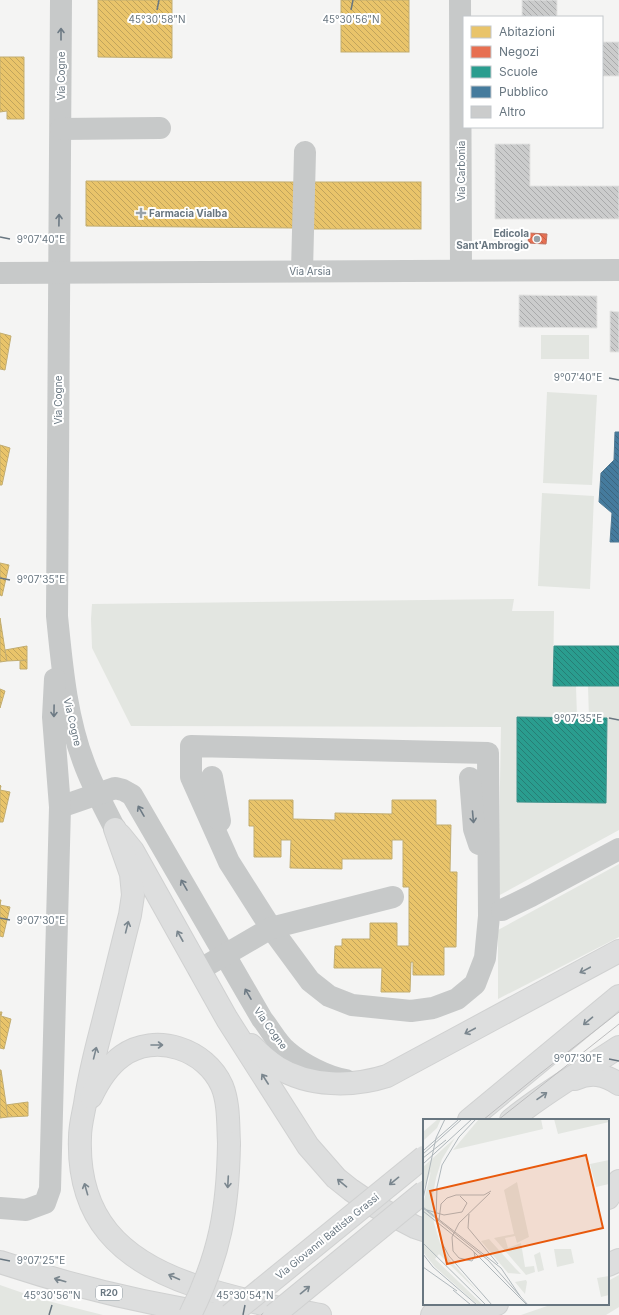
<svg xmlns="http://www.w3.org/2000/svg" width="619" height="1315" font-family="Inter,sans-serif">
	<defs>
		<pattern id="homes-back-hatch" width="6" height="6" patternUnits="userSpaceOnUse"><rect width="6" height="6" fill="#e9c46a"/><path d="M-1 5l2 2M0 0l6 6M5-1l2 2" fill="none" stroke="#c1a45c"/></pattern>
		<pattern id="shops-back-hatch" width="6" height="6" patternUnits="userSpaceOnUse"><rect width="6" height="6" fill="#e76f51"/><path d="M-1 5l2 2M0 0l6 6M5-1l2 2" fill="none" stroke="#bf6048"/></pattern>
		<pattern id="schools-back-hatch" width="6" height="6" patternUnits="userSpaceOnUse"><rect width="6" height="6" fill="#2a9d8f"/><path d="M-1 5l2 2M0 0l6 6M5-1l2 2" fill="none" stroke="#277e75"/></pattern>
		<pattern id="public-back-hatch" width="6" height="6" patternUnits="userSpaceOnUse"><rect width="6" height="6" fill="#457b9d"/><path d="M-1 5l2 2M0 0l6 6M5-1l2 2" fill="none" stroke="#3c657f"/></pattern>
		<pattern id="building-back-hatch" width="6" height="6" patternUnits="userSpaceOnUse"><rect width="6" height="6" fill="#cbcccc"/><path d="M-1 5l2 2M0 0l6 6M5-1l2 2" fill="none" stroke="#a9aaab"/></pattern>
	</defs>
	<rect width="100%" height="100%" fill="#f4f4f3"/>
	<g fill="#e3e6e1">
		<rect x="541" y="335" width="48" height="24"/>
		<polygon points="547,392 597,395 592,485 543,483"/>
		<polygon points="542,493 594,496 590,589 538,586"/>
		<polygon points="514,599 512,611 554,611 553,685 576,686 577,717 517,717 517,802 606,803 607,718 589,718 588,686 619,686 619,830 498,896 501,727 131,726 92,648 91,619 92,604"/>
		<polygon points="619,864 619,937 498,999 498,930"/>
		<polygon points="619,1275 619,1307 606,1315 521,1315 553,1304 608,1304 608,1281"/>
		<polygon points="0,1285 40,1299 103,1315 0,1315"/>
	</g>
	<g fill="url(#homes-back-hatch)" stroke="#c2ad71">
		<polygon points="98,0 172,0 172,58 98,57"/>
		<rect x="341" y="0" width="68" height="52"/>
		<polygon points="0,57 24,57 24,119 7,119 7,111 0,112"/>
		<polygon points="86,181 294,182 293,228 86,226"/>
		<rect x="313" y="182" width="108" height="47"/>
		<polygon points="0,333 11,336 5,370 0,369"/>
		<polygon points="0,445 10,448 2,485 0,485"/>
		<polygon points="0,563 9,565 2,596 0,595"/>
		<polygon points="0,618 5,650 7,661 0,662"/>
		<polygon points="27,646 27,660 7,661 5,650"/>
		<polygon points="27,660 27,669 20,669 20,661"/>
		<polygon points="0,689 5,691 0,708"/>
		<polygon points="0,785 1,786 0,790 10,792 3,822 0,822"/>
		<polygon points="249,800 293,800 293,819 335,820 335,813 392,814 392,800 436,800 436,825 451,825 450,872 457,872 456,947 444,947 444,975 413,975 413,962 411,962 410,992 381,992 382,968 334,968 335,946 342,946 342,939 370,939 370,923 397,923 397,946 409,946 409,887 403,887 403,840 392,840 392,859 342,859 342,869 290,868 291,840 281,840 281,857 254,857 254,826 249,826"/>
		<polygon points="0,900 1,900 0,905 10,907 3,937 0,936"/>
		<polygon points="0,1012 2,1012 1,1016 11,1019 4,1049 0,1048"/>
		<polygon points="0,1070 1,1070 8,1117 0,1118"/>
		<polygon points="28,1102 28,1116 8,1117 6,1105"/>
	</g>
	<polygon fill="url(#shops-back-hatch)" stroke="#c1715f" points="529,233 547,234 546,244 528,243"/>
	<g fill="url(#schools-back-hatch)" stroke="#3d918a">
		<polygon points="554,646 619,646 619,686 553,686"/>
		<polygon points="517,717 607,718 606,803 517,802"/>
	</g>
	<polygon fill="url(#public-back-hatch)" stroke="#507a94" points="615,432 619,432 619,542 610,542 612,513 599,502 601,473 614,460"/>
	<g fill="url(#building-back-hatch)" stroke="#e4e4e3">
		<rect x="522" y="0" width="35" height="17"/>
		<rect x="602" y="42" width="17" height="34"/>
		<polygon points="495,144 530,144 530,186 619,186 619,219 495,219"/>
		<polygon points="519,295 597,296 597,328 519,327"/>
		<polygon points="610,311 619,312 619,352 610,352"/>
	</g>
	<g fill="none" stroke-linecap="round" stroke-linejoin="round">
		<g stroke="#d0d1d1" stroke-width="24">
			<g id="major">
				<polyline points="120,835 133,851 227,1019 308,1146 336,1178 351,1190 373,1205 415,1227 424,1230"/>
				<path d="M251,1045C259,1053 268,1061 277,1067C309,1087 353,1087 387,1076L619,951"/>
				<path d="M575,1079C591,1072 604,1074 619,1084"/>
				<polyline points="469,1120 619,996"/>
				<path d="M511,1120C545,1092 583,1071 619,1047"/>
				<polyline points="608,1198 619,1181"/>
			</g>
		</g>
		<g stroke="#d0d1d1" stroke-width="24">
			<g id="highway">
				<path d="M115,829L131,874L133,895L130,915C119,958 109,1000 98,1042C93,1062 88,1083 85,1104C83,1115 80,1126 80,1137C77,1218 120,1260 193,1285C223,1295 253,1302 284,1309C296,1311 308,1312 320,1315"/>
				<path d="M91,1097C98,1082 108,1066 122,1056C155,1032 206,1049 222,1086C229,1103 228,1124 229,1143"/>
				<path d="M0,1262C72,1286 146,1304 221,1315"/>
				<polyline points="608,1265 619,1260"/>
				<polyline points="432,1315 475,1309 497,1304"/>
			</g>
		</g>
		<g stroke="#c7c9c9" stroke-width="22">
			<path d="M61,0L57,616C62,665 66,716 84,763C92,785 104,807 115,829"/>
			<polyline points="460,0 461,270"/>
			<polyline points="61,129 160,128"/>
			<polyline points="302,271 305,152"/>
			<polyline points="0,273 619,270"/>
			<polygon points="191,746 488,753 489,916 485,958 475,984 457,999 433,1008 411,1011 352,1005 329,996 310,981 271,928 229,862 191,777"/>
			<polyline points="212,777 220,821"/>
			<polyline points="470,778 474,829 479,844"/>
			<path d="M60,807L115,788L123,790L132,795L262,1019C270,1029 278,1044 287,1051C302,1064 327,1077 346,1080"/>
			<polyline points="502,910 531,896 619,849"/>
			<polyline points="199,970 271,928 393,897"/>
			<polyline points="0,1208 26,1210 45,1203 50,1189 60,807 53,717 55,679"/>
		</g>
		<use href="#major" stroke="#dddede" stroke-width="22"/>
		<use href="#highway" stroke="#dddede" stroke-width="22"/>
		<g stroke="#bebebf" stroke-width="1">
			<polyline points="483,1120 537,1076 619,1012"/>
			<polyline points="498,1120 619,1024"/>
			<polyline points="245,1315 424,1168"/>
			<polyline points="261,1315 424,1180"/>
		</g>
		<g stroke="#d0d1d1" stroke-width="24" stroke-linecap="butt">
			<g id="major-bridge">
				<polyline points="230,1315 424,1157"/>
				<polyline points="274,1315 424,1192"/>
			</g>
		</g>
		<g stroke="#d0d1d1" stroke-width="24" stroke-linecap="butt">
			<path id="highway-bridge" d="M190,1315C220,1255 228,1209 229,1143"/>
		</g>
		<use href="#major-bridge" stroke="#dddede" stroke-width="22"/>
		<use href="#highway-bridge" stroke="#dddede" stroke-width="22"/>
	</g>
	<defs><path id="oneway-shaft" d="M-6 0H5M1.5-3L5.5 0L1.5 3" fill="none" stroke-width="1.6" stroke-linecap="round" stroke-linejoin="round"/></defs>
	<g stroke="#6d7a84">
		<use href="#oneway-shaft" transform="translate(61 34) rotate(-90)"/>
		<use href="#oneway-shaft" transform="translate(59 220) rotate(-89)"/>
		<use href="#oneway-shaft" transform="translate(54 711) rotate(91)"/>
		<use href="#oneway-shaft" transform="translate(141 811) rotate(-120)"/>
		<use href="#oneway-shaft" transform="translate(473 817) rotate(85)"/>
		<use href="#oneway-shaft" transform="translate(184 885) rotate(-120)"/>
		<use href="#oneway-shaft" transform="translate(248 994) rotate(-120)"/>
	</g>
	<g stroke="#7a868e">
		<use href="#oneway-shaft" transform="translate(127 927) rotate(-76)"/>
		<use href="#oneway-shaft" transform="translate(180 936) rotate(-119)"/>
		<use href="#oneway-shaft" transform="translate(585 970) rotate(152)"/>
		<use href="#oneway-shaft" transform="translate(588 1021) rotate(140)"/>
		<use href="#oneway-shaft" transform="translate(470 1031) rotate(152)"/>
		<use href="#oneway-shaft" transform="translate(157 1045)"/>
		<use href="#oneway-shaft" transform="translate(95 1053) rotate(-76)"/>
		<use href="#oneway-shaft" transform="translate(265 1079) rotate(-123)"/>
		<use href="#oneway-shaft" transform="translate(542 1096) rotate(-35)"/>
		<use href="#oneway-shaft" transform="translate(394 1181) rotate(141)"/>
		<use href="#oneway-shaft" transform="translate(228 1182) rotate(93)"/>
		<use href="#oneway-shaft" transform="translate(342 1183) rotate(-140)"/>
		<use href="#oneway-shaft" transform="translate(86 1189) rotate(-106)"/>
		<use href="#oneway-shaft" transform="translate(174 1277) rotate(-156)"/>
		<use href="#oneway-shaft" transform="translate(60 1280) rotate(-164)"/>
		<use href="#oneway-shaft" transform="translate(305 1290) rotate(-39)"/>
	</g>
	<path fill="none" stroke="#687680" stroke-width="1.5" d="M157,10L159,0M351,10L353,0M0,237L10,239M609,378L619,380M0,578L10,580M609,718L619,720M0,918L10,920M609,1059L619,1061M0,1259L10,1261M49,1315L52,1305M243,1315L245,1305"/>
	<g fill="#99a2a8" stroke="#fff" stroke-width="1.5">
		<path d="M139 207h4v4h4v4h-4v4h-4v-4h-4v-4h4z"/>
		<circle cx="537" cy="239" r="4"/>
	</g>
	<g text-anchor="middle" stroke-width="4" stroke-linejoin="round" paint-order="stroke">
		<rect fill="#fff" stroke="#959fa6" stroke-width="1" x="96" y="1286" width="26" height="14" rx="3"/>
		<g font-size="9" font-weight="bold" fill="#687680">
			<text x="109" y="1296">R20</text>
		</g>
		<g font-size="10" fill="#687680" stroke="#fff">
			<text transform="translate(61 76) rotate(-90)" y="4">Via Cogne</text>
			<text transform="translate(461 171) rotate(-90)" y="4">Via Carbonia</text>
			<text x="310" y="275">Via Arsia</text>
			<text transform="translate(58 400) rotate(-90)" y="4">Via Cogne</text>
			<text transform="translate(73 722) rotate(77)" y="4">Via Cogne</text>
			<text transform="translate(271 1028) rotate(54)" y="4">Via Cogne</text>
			<text transform="translate(327 1236) rotate(-39)" y="4">Via Giovanni Battista Grassi</text>
		</g>
		<g font-size="10" font-weight="bold" fill="#687680" stroke="#fff" text-anchor="start">
			<text x="149" y="217">Farmacia Vialba</text>
			<text x="529" y="237" text-anchor="end">Edicola<tspan x="529" dy="12">Sant'Ambrogio</tspan></text>
		</g>
	</g>
	<g transform="translate(423 1119)">
		<rect width="186" height="186" fill="#f4f4f3"/>
		<path d="M56,0H118L120,10L30,31ZM32,19L19,40L13,59L10,76L11,104L17,124L26,140L58,176L16,135L12,140L60,186H55L12,148L0,133V86L8,52L0,72V48ZM186,41V65L173,68L167,45ZM94,63L106,118L94,124L92,117L82,119L85,129L98,124L102,148L111,147L112,153L103,156L71,119L91,115L81,71ZM66,120L92,149L98,155L85,154L58,122ZM131,130H148L151,144L134,148ZM117,133L121,151L115,153L111,136ZM186,157V176L178,178L174,159ZM103,161L104,163L102,175L92,163Z" fill="#e3e6e1"/>
		<path d="M131,0H186V3L135,15Z" fill="#e3e6e1"/>
		<path d="M15,0H18L14,9L0,22V13Z" fill="#e3e6e1"/>
		<path fill="none" stroke="#afb7bb" stroke-width="1" d="M53,0L36,18L19,46L14,68L13,100L19,124L26,137L69,186M1,31L35,1M0,35L39,0M0,39L23,21M0,45L49,0M0,80L13,19L22,0M0,88L78,149L97,177M0,89L65,141L105,186M4,91L21,96L39,93L44,84L37,77M0,92L49,131L104,186M46,95L45,109L75,145M16,101L18,85L24,79L33,76H61L68,72M0,124L63,186M51,133L52,137L49,142L36,139L30,132L29,118L36,104L67,74M0,135L10,148L54,186M0,148L34,172M30,171L48,186"/>
		<path fill="#e8590c" fill-opacity="0.15" stroke="#e8590c" stroke-width="2" d="M163,36L180,109L24,145L7,72Z"/>
		<rect width="186" height="186" fill="none" stroke="#687680" stroke-width="2"/>
	</g>
	<g font-size="10" text-anchor="middle" fill="#687680" stroke="#fff" stroke-width="4" stroke-linejoin="round" paint-order="stroke">
		<text x="351" y="23">45°30'56"N</text>
		<text x="157" y="23">45°30'58"N</text>
		<text x="41" y="243">9°07'40"E</text>
		<text x="578" y="381">9°07'40"E</text>
		<text x="41" y="583">9°07'35"E</text>
		<text x="578" y="722">9°07'35"E</text>
		<text x="41" y="924">9°07'30"E</text>
		<text x="578" y="1062">9°07'30"E</text>
		<text x="41" y="1264">9°07'25"E</text>
		<text x="52" y="1299">45°30'56"N</text>
		<text x="245" y="1299">45°30'54"N</text>
	</g>
	<rect x="463" y="16" width="140" height="112" fill="#ffffff" stroke="#c3c8cc"/>
	<rect x="471" y="26" width="20" height="12" fill="#e9c46a" stroke="#c3c8cc"/>
	<text x="499" y="36" font-size="12" fill="#687680">Abitazioni</text>
	<rect x="471" y="46" width="20" height="12" fill="#e76f51" stroke="#c3c8cc"/>
	<text x="499" y="56" font-size="12" fill="#687680">Negozi</text>
	<rect x="471" y="66" width="20" height="12" fill="#2a9d8f" stroke="#c3c8cc"/>
	<text x="499" y="76" font-size="12" fill="#687680">Scuole</text>
	<rect x="471" y="86" width="20" height="12" fill="#457b9d" stroke="#c3c8cc"/>
	<text x="499" y="96" font-size="12" fill="#687680">Pubblico</text>
	<rect x="471" y="106" width="20" height="12" fill="#cbcccc" stroke="#c3c8cc"/>
	<text x="499" y="116" font-size="12" fill="#687680">Altro</text>
</svg>
